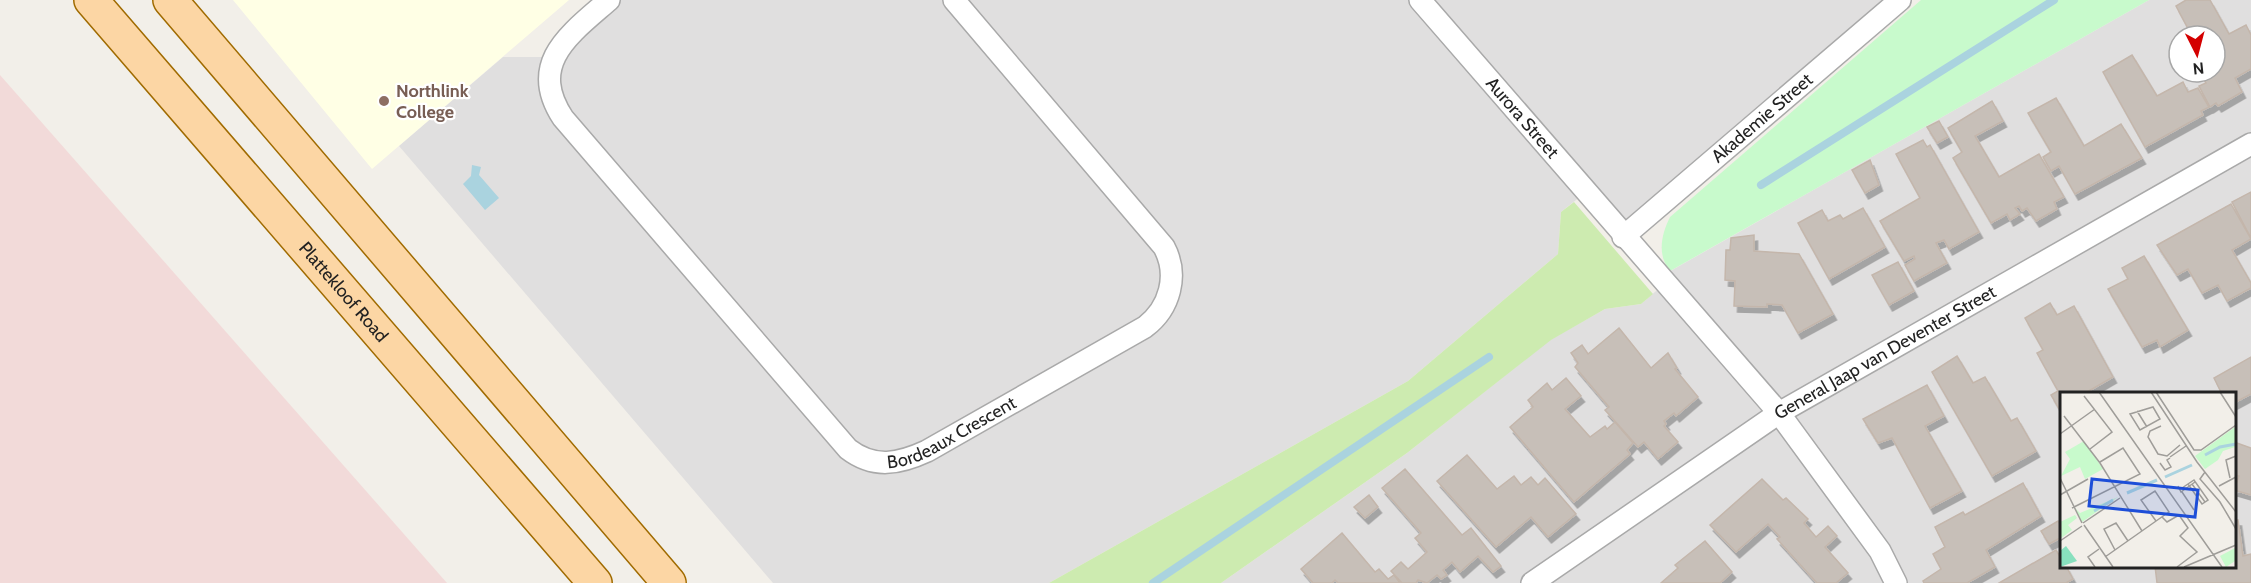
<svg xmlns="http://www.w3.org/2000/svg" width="2251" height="583" font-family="Cabin,sans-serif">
	<defs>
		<filter id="shadow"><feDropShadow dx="3.5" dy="6" stdDeviation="0" flood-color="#0004"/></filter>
	</defs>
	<rect width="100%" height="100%" fill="#f2efe9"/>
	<g fill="#e0dfdf" fill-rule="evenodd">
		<polygon points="613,0 1896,0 1624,234 1586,192 1561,212 1558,254 1408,381 1049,583 773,583 399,146 503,57 555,57"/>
		<path d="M2149,0H2251V583H1221L1407,453L1550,340L1605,309L1641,304L1663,285L1658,278ZM2179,36H2215V72H2179ZM2062,394H2234V566H2062Z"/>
	</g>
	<polygon fill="#f2dad9" points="0,75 447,583 0,583"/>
	<polygon fill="#ffffe5" points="233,0 569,0 372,169"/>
	<polygon fill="#cdebb0" points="1574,202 1653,294 1641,304 1605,309 1551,340 1407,453 1221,583 1049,583 1408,381 1558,254 1561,212"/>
	<path fill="#c8facc" d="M1921,0H2149L1670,271C1657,255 1661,235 1670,217Z"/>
	<polygon fill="#aad3df" points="472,165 481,167 479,175 499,198 485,210 463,184 471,176"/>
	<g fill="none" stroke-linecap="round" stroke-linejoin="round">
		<g stroke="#aad3df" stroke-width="8">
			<polyline points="1761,185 2054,0"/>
			<polyline points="1153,583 1489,357"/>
		</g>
	</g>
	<g fill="#c7bfb8" stroke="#c4b6ab" stroke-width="1.5" filter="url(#shadow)">
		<polygon points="2186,0 2210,0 2229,34 2246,25 2251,35 2251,69 2235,78 2242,92 2218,106 2216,103 2210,107 2199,86 2206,83 2200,72 2215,72 2215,36 2192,36 2176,6"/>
		<polygon points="2132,55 2157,96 2183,82 2188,92 2198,88 2209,107 2201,111 2203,115 2145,147 2103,72"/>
		<polygon points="2056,98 2084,146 2121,124 2142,158 2075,194 2059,166 2051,171 2043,157 2051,152 2028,113"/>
		<polygon points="1992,101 2003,121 1975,136 1999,177 2039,154 2064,197 2054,202 2057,209 2036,221 2027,208 2022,211 2019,206 2015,208 2020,214 2010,220 2007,214 1991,223 1953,158 1962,152 1948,128"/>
		<polygon points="1939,121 1948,137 1937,143 1927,127"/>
		<polygon points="1923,140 1927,147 1930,145 1979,232 1949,249 1944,240 1936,243 1947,263 1914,281 1905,265 1915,259 1914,256 1904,261 1880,221 1920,198 1896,154"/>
		<polygon points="1870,160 1879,185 1865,193 1852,170"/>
		<polygon points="2251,192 2251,238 2232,202"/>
		<polygon points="2231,204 2251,239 2232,250 2251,283 2251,288 2227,301 2218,285 2202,293 2188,269 2177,275 2157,245"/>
		<polygon points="1863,208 1885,247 1829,279 1798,223 1822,210 1828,221 1840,215 1843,219"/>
		<polygon points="1754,235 1754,251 1799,254 1833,314 1798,333 1782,305 1767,304 1767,307 1734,306 1735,281 1725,280 1726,250 1730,250 1731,238"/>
		<polygon points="2144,256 2188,330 2160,347 2157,340 2142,347 2108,289 2128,279 2122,268"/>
		<polygon points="1898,262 1914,291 1889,305 1872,275"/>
		<polygon points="2050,303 2057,315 2074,306 2113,377 2087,392 2089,394 2062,394 2062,414 2051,395 2058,391 2037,353 2043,350 2025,318"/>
		<polygon points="1619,328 1651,368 1668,353 1677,368 1675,369 1698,397 1676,416 1674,413 1664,421 1666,424 1664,426 1678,442 1658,459 1644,442 1638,447 1605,410 1609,407 1575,367 1578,363 1571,353 1582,345 1588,354"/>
		<polygon points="1957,356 1973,383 1985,377 2011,421 2017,418 2036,451 1992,476 1932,372"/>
		<polygon points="2251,357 2251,394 2234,403 2234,394 2222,394 2214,378"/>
		<polygon points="1566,378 1581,396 1565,409 1590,437 1605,426 1607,429 1615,422 1633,443 1627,450 1630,454 1574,502 1510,427 1533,407 1528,400 1547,383 1552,390"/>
		<polygon points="1927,385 1944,416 1925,426 1962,491 1930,508 1892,438 1878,443 1863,419"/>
		<polygon points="2234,442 2251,448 2251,495 2234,490 2239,476 2234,475"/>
		<polygon points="1467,455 1497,489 1514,476 1521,485 1531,477 1538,485 1545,478 1576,514 1548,537 1531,517 1496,547 1437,481"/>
		<polygon points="1405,469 1462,535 1471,528 1501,566 1493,572 1478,556 1460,572 1452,562 1443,570 1447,575 1441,579 1437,575 1427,583 1418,580 1416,583 1402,583 1391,571 1401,562 1408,569 1427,552 1415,538 1421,533 1382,488"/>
		<polygon points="1762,479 1783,500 1786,498 1808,519 1804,523 1816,537 1828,526 1837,536 1825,547 1848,573 1836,583 1817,583 1777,539 1780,537 1768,524 1736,552 1710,525"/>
		<polygon points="2023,483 2041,516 1986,550 1995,567 1967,583 1924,583 1923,581 1941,569 1933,554 1945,547 1935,527 1963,512 1965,515"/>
		<polygon points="1369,495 1378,507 1365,518 1354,507"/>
		<polygon points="2234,520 2238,520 2243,556 2251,554 2251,583 2157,583 2155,566 2234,566"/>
		<polygon points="2058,521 2062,527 2062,537 2049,544 2041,531"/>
		<polygon points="1342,533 1375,572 1379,569 1388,579 1394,575 1400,583 1338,583 1335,580 1332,583 1313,583 1301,569"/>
		<polygon points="1705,541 1732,572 1720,583 1661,583 1678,568 1675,565"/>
		<polygon points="2056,550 2062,560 2062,566 2066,566 2073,579 2066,583 1999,583"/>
	</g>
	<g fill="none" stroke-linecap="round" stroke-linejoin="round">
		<g stroke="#a9a9a9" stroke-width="24">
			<g id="street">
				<path id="s1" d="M609,0C570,34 527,63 563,118L848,449C874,469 899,464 927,451L1145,327C1170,308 1179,275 1164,247L954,0"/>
				<path id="s2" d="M1420,0L1779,413L1880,551L1896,583"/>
				<path id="s3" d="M1623,237L1900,0"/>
				<path id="s4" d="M1532,583L1779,413L2251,144"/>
			</g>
		</g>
		<g stroke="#a06b00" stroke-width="36">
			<g id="primary">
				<path id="s5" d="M91,0L595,583"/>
				<polyline points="170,0 669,583"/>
			</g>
		</g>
		<use href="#street" stroke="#fff" stroke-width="21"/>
		<use href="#primary" stroke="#fcd6a4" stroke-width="33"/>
	</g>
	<circle fill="#8d6e63" stroke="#fff" stroke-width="2" cx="384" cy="101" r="6"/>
	<g text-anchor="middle" stroke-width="4.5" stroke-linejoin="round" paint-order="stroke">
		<g font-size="18" font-weight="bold" fill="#785e54" stroke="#fff" text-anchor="start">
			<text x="396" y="97">Northlink<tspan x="396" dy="21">College</tspan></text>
		</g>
		<g font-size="18" fill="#222" stroke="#fff">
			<text dy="6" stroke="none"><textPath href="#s2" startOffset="156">Aurora Street</textPath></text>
			<text dy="6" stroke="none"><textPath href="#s3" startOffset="183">Akademie Street</textPath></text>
			<text dy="6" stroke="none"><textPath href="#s5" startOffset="386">Plattekloof Road</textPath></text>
			<text dy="6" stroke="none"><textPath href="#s4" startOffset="422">General Jaap van Deventer Street</textPath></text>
			<text dy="6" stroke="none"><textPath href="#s1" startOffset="694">Bordeaux Crescent</textPath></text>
		</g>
	</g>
	<g transform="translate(2060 392)">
		<rect width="176" height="176" fill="#f2efe9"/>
		<path d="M175,35V55L163,59L158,68L145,77L135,64ZM24,49L43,77L25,87L20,75L1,84L10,67L5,60ZM58,105L22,130L14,115L20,121ZM15,123L17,126L8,133L12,138L0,147V130ZM175,156V169L166,175L160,164Z" fill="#c8facc"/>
		<path d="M6,154L17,169L0,175V159Z" fill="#88e0be"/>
		<path fill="none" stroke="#aad3df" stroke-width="3" d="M145,63L160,55L176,52M105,85L132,73M67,101L97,88M34,119L53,108"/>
		<path fill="none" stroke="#9f9d99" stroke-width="1.5" d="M39,0L162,175M91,0L137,70L176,120M96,0L134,58H141L176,33M160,0L176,25M24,4L52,40L30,57M93,15L100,27L80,38L70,22ZM77,19L87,35M4,24L40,71L82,139M101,34L90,39L88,45L98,62L107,64L120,53M0,42L35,17M110,65L126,54M100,71L105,78L111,75L107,68L110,66M145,80L140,87L160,110L176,137M0,86L22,131M170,86L166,68L176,64M132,92L145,110M118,94L121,100L135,90M159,94L176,85M119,98L134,88L148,108L142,112L128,92M122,100L134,118M0,103L28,87M12,116L80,82L63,56L40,70M102,125L107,130L119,123L128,136L120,144L137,160L117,175M23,131L60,106M24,133L53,175M0,149L22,134M55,158L44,137L56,131L68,149M45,165L106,122L109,120L95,99L81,108L96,129M35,175L28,165L39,157M124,175L176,153"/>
		<path fill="#1d4ed8" fill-opacity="0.15" stroke="#1d4ed8" stroke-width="3" d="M32,87L138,98L135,125L29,114Z"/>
		<rect width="176" height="176" fill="none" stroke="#222" stroke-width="3"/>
	</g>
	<g transform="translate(2197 54) rotate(174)"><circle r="28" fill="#ffffff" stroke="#a7a7a7" stroke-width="1.5"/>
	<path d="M0-4.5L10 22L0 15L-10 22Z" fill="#d40000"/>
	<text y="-9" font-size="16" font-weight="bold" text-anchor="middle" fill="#222222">N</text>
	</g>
</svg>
